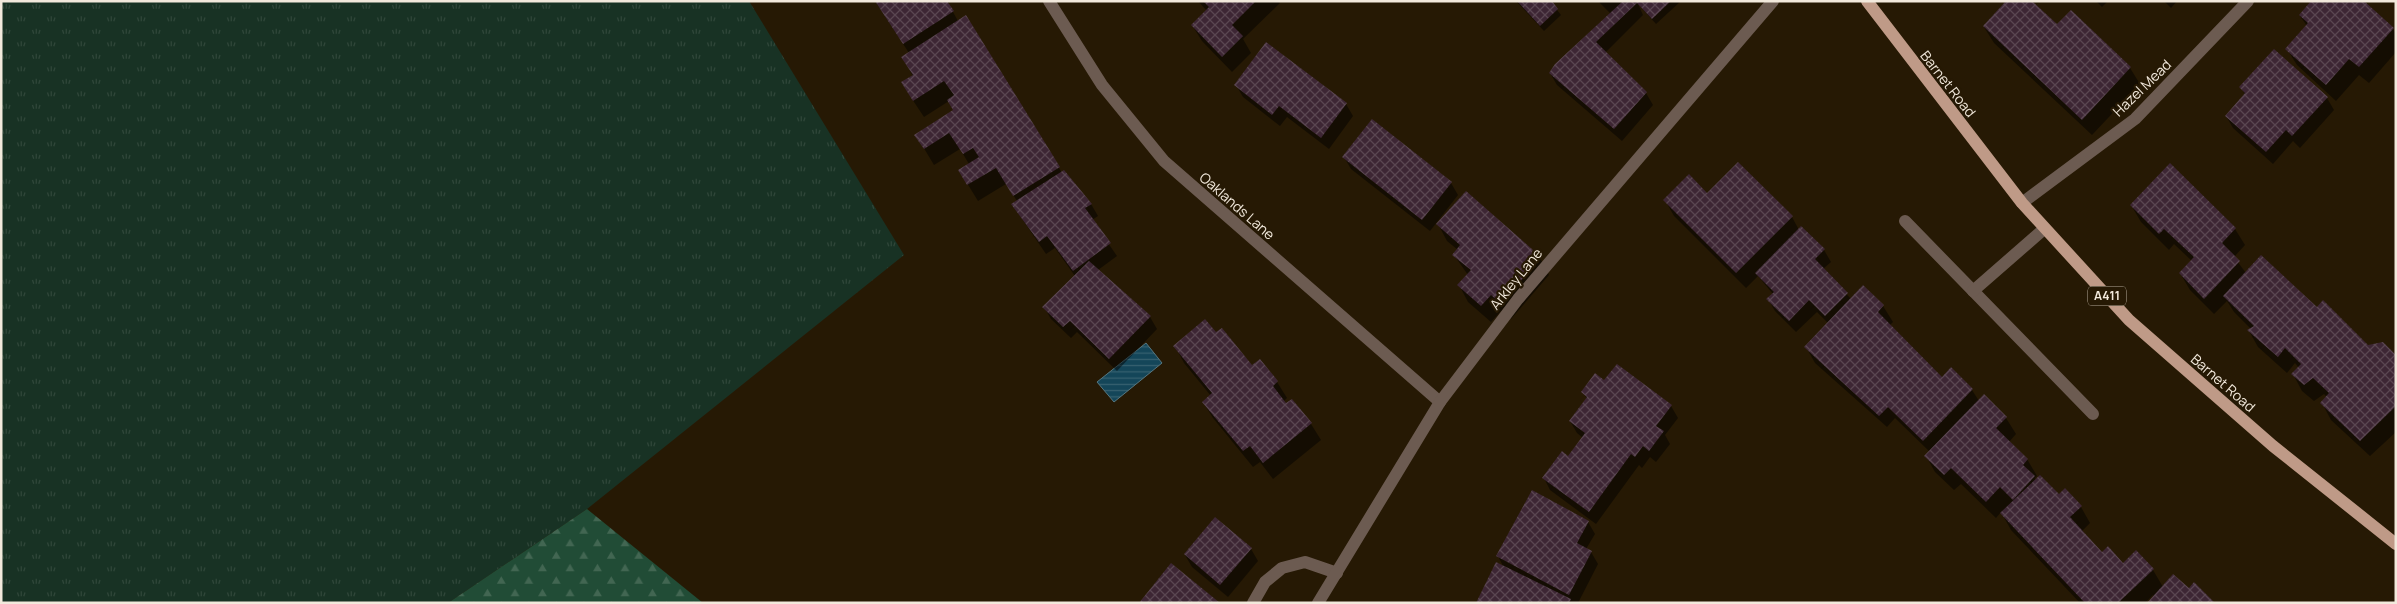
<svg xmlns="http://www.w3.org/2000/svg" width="2397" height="604" font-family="Manrope,sans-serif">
	<defs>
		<pattern id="grass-tufts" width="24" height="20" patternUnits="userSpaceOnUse" patternTransform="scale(1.25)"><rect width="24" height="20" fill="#183224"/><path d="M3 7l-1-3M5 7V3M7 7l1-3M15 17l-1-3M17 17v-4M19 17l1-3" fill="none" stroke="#2f4639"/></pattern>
		<pattern id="forest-firs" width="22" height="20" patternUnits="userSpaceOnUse" patternTransform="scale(1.25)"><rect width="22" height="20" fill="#214c36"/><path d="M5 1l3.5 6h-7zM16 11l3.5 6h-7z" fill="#426652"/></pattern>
		<pattern id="water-rules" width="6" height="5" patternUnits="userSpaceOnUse" patternTransform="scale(1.25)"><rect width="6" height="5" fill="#144659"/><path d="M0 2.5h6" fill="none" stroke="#376170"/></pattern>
		<pattern id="building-cross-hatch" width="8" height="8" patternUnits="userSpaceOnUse" patternTransform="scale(1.25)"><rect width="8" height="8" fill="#3d2634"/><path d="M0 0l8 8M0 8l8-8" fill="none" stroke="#5a4651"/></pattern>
	</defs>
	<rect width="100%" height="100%" fill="#261904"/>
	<polygon fill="url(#grass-tufts)" points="1,1 749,1 904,255 587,509 448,603 1,603"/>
	<polygon fill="url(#forest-firs)" points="587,509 703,603 448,603"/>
	<polygon fill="url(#water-rules)" stroke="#577780" points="1146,343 1162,363 1114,402 1097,382"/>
	<g fill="#0007">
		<polygon points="875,1 953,12 958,21 966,17 1062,173 1091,204 1098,216 1092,220 1117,256 1098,270 1150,317 1157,329 1117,371 1077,332 1071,338 1051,319 1044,307 1075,276 1055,248 1046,254 1012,204 1017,201 1006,184 978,201 959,170 969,164 960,149 934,165 916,135 954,111 949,101 924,117 912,99 915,80 903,58 909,53"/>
		<polygon points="1198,1 1278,1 1280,3 1243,39 1251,53 1232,72 1202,41 1192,25 1207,11"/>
		<polygon points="1516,1 1550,1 1561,15 1544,31"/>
		<polygon points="1598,1 1681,1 1656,24 1638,4 1643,15 1605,53 1646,93 1653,105 1622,141 1557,85 1550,73 1611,14"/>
		<polygon points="2096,1 2108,1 2102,7"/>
		<polygon points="2164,1 2177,1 2171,8"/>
		<polygon points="2071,12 2130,68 2140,84 2092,135 1994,43 1984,27 2057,26"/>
		<polygon points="2300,16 2393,29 2396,34 2396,52 2369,83 2359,75 2336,101 2297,65 2287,49 2307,26"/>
		<polygon points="1267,44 1346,104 1353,116 1329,149 1287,117 1280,126 1243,97 1236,85"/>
		<polygon points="2241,87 2327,98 2334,110 2300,148 2293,141 2273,164 2233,128 2226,116 2245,95"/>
		<polygon points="1344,157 1451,183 1458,195 1430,231 1351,169"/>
		<polygon points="2170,165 2235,229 2245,245 2234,257 2246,273 2317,309 2368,347 2396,356 2396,432 2370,456 2331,420 2322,403 2327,397 2324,394 2314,401 2302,391 2293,374 2299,368 2295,363 2287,373 2258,347 2249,331 2251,329 2234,312 2227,301 2214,314 2190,290 2180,273 2192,261 2174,244 2169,250 2141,222 2131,205"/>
		<polygon points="1707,194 1792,217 1799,230 1824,250 1831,262 1823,269 1851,299 1863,286 1883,306 1893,322 1889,326 1942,379 1972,390 1979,401 2006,418 2016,434 2009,442 2027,459 2037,476 2035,478 2036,481 2081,507 2090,523 2081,532 2102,554 2123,565 2153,570 2163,587 2189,589 2194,584 2214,603 2149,603 2154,596 2153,595 2145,603 2080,603 2011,530 2001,512 1996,518 1961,484 1954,490 1935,472 1926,456 1930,452 1895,418 1887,427 1815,363 1806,347 1828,323 1817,312 1796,332 1775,311 1768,299 1773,294 1758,276 1746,288 1674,216 1665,200"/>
		<polygon points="1438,224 1540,258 1549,275 1511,319 1501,311 1491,322 1468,302 1459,285 1468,275 1454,255 1458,250 1447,241"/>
		<polygon points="1216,334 1252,367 1260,361 1277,382 1287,398 1283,402 1286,405 1292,400 1311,424 1321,440 1273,479 1260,462 1253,467 1213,418 1203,402 1211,396 1184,363 1175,346"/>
		<polygon points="1604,382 1671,406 1678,418 1665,435 1670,444 1656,462 1650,457 1642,468 1639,465 1596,524 1550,490 1544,478 1568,458 1583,438 1577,433 1570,421 1587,399 1583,392"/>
		<polygon points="1588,522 1595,534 1586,549 1591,552 1598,564 1578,603 1477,603 1504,568 1498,556"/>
		<polygon points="1251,549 1258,561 1228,597 1192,567 1185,555"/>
	</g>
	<g fill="url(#building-cross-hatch)">
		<polygon points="875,1 947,1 954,11 903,44"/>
		<polygon points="1203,1 1256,1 1232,25 1243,36 1222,57 1191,25 1209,7"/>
		<polygon points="1517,1 1552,1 1558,9 1540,26"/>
		<polygon points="1623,1 1671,1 1652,19 1637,3 1596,42 1647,92 1614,129 1549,73 1555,64"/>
		<polygon points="2006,1 2032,1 2057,24 2071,10 2131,67 2082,120 1983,26"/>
		<polygon points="2311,1 2364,1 2394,28 2359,67 2349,59 2326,85 2285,49 2308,23 2299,15"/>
		<polygon points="966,15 1060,167 1013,196 996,168 967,185 958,170 979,157 973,148 963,154 949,133 924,149 914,135 953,110 947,100 954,95 944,81 913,101 901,82 913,75 901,57"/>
		<polygon points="1266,42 1347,103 1321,138 1279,106 1272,115 1234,85"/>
		<polygon points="2274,49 2328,97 2292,136 2286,130 2266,152 2225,116 2245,93 2239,87"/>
		<polygon points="1372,119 1452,182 1422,220 1342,157"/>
		<polygon points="1738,162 1793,216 1736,273 1663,200 1689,174 1707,193"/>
		<polygon points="2170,163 2236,228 2222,243 2240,261 2204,299 2179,273 2194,257 2164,229 2159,234 2130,205"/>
		<polygon points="1064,170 1092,204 1085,208 1111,243 1073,271 1047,236 1039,242 1011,204"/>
		<polygon points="1466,191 1541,257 1501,304 1491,295 1481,306 1457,285 1471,270 1452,255 1460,245 1436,224"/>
		<polygon points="1801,226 1825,249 1815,259 1848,293 1825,316 1809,300 1789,321 1766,299 1774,292 1755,273"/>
		<polygon points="2261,255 2317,307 2323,300 2368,345 2383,342 2396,355 2396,406 2360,441 2320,403 2329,393 2313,378 2304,385 2291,374 2301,364 2285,348 2278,357 2247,330 2254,326 2223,296"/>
		<polygon points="1089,261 1151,316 1109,359 1070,321 1063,327 1042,307"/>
		<polygon points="1863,285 1884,305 1878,312 1942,377 1951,367 1973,389 1923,441 1888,407 1879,416 1804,347"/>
		<polygon points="1205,319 1216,332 1222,328 1252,365 1260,359 1278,381 1273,386 1286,403 1292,399 1312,423 1263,463 1250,446 1243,451 1202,402 1212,393 1173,346"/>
		<polygon points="1617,364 1672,405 1656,426 1664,431 1649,451 1643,446 1635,457 1631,454 1589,512 1542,478 1562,451 1568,456 1585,433 1569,421 1587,397 1581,392 1595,373 1604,380"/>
		<polygon points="1984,394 2007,417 1996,428 2028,459 2023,465 2035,476 2013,500 2000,487 1986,502 1951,468 1944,475 1924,456"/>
		<polygon points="2040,475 2059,494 2065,488 2082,506 2070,517 2102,552 2108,546 2123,563 2136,550 2154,569 2118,603 2085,603 2000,513"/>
		<polygon points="1532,490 1589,521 1577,543 1592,551 1569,595 1496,556"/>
		<polygon points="1215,517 1252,548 1220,585 1184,554"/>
		<polygon points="1496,562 1571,599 1569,603 1476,603"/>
		<polygon points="1171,563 1220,603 1139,603"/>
		<polygon points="2173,574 2189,588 2194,582 2214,602 2147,603"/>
	</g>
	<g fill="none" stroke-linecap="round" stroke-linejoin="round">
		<polyline stroke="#6c5b51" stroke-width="12" points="1253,603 1265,582 1282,568 1305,562 1337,573"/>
		<g stroke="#6c5b51" stroke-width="12">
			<polyline points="1049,1 1102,85 1164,161 1440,402"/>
			<polyline points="2022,203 2135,119 2248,1"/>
			<polyline points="1905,221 2093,414"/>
			<polyline points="1973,291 2044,229"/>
			<polyline points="1318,603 1440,402 1518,299 1773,1"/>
		</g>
		<polyline stroke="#bf9a87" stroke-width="12" points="1867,1 2022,203 2129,320 2273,446 2396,544"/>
	</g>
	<g text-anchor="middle" stroke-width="4.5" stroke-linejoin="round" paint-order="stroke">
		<rect fill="#261904" stroke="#b5ab9b" stroke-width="1" x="2088" y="286.5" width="38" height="19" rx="4"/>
		<g font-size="12" font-weight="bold" fill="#f2e9dc">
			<text x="2107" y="300">A411</text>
		</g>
		<g font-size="14" fill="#f2e9dc" stroke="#261904">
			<text transform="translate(1948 84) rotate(52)" y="5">Barnet Road</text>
			<text transform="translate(2142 88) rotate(-44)" y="5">Hazel Mead</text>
			<text transform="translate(1237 206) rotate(41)" y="5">Oaklands Lane</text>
			<text transform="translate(1516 279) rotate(-51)" y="5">Arkley Lane</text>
			<text transform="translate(2223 383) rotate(41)" y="5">Barnet Road</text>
		</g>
	</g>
	<rect width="2397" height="604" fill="none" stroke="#f2e9dc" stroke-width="5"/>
</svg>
